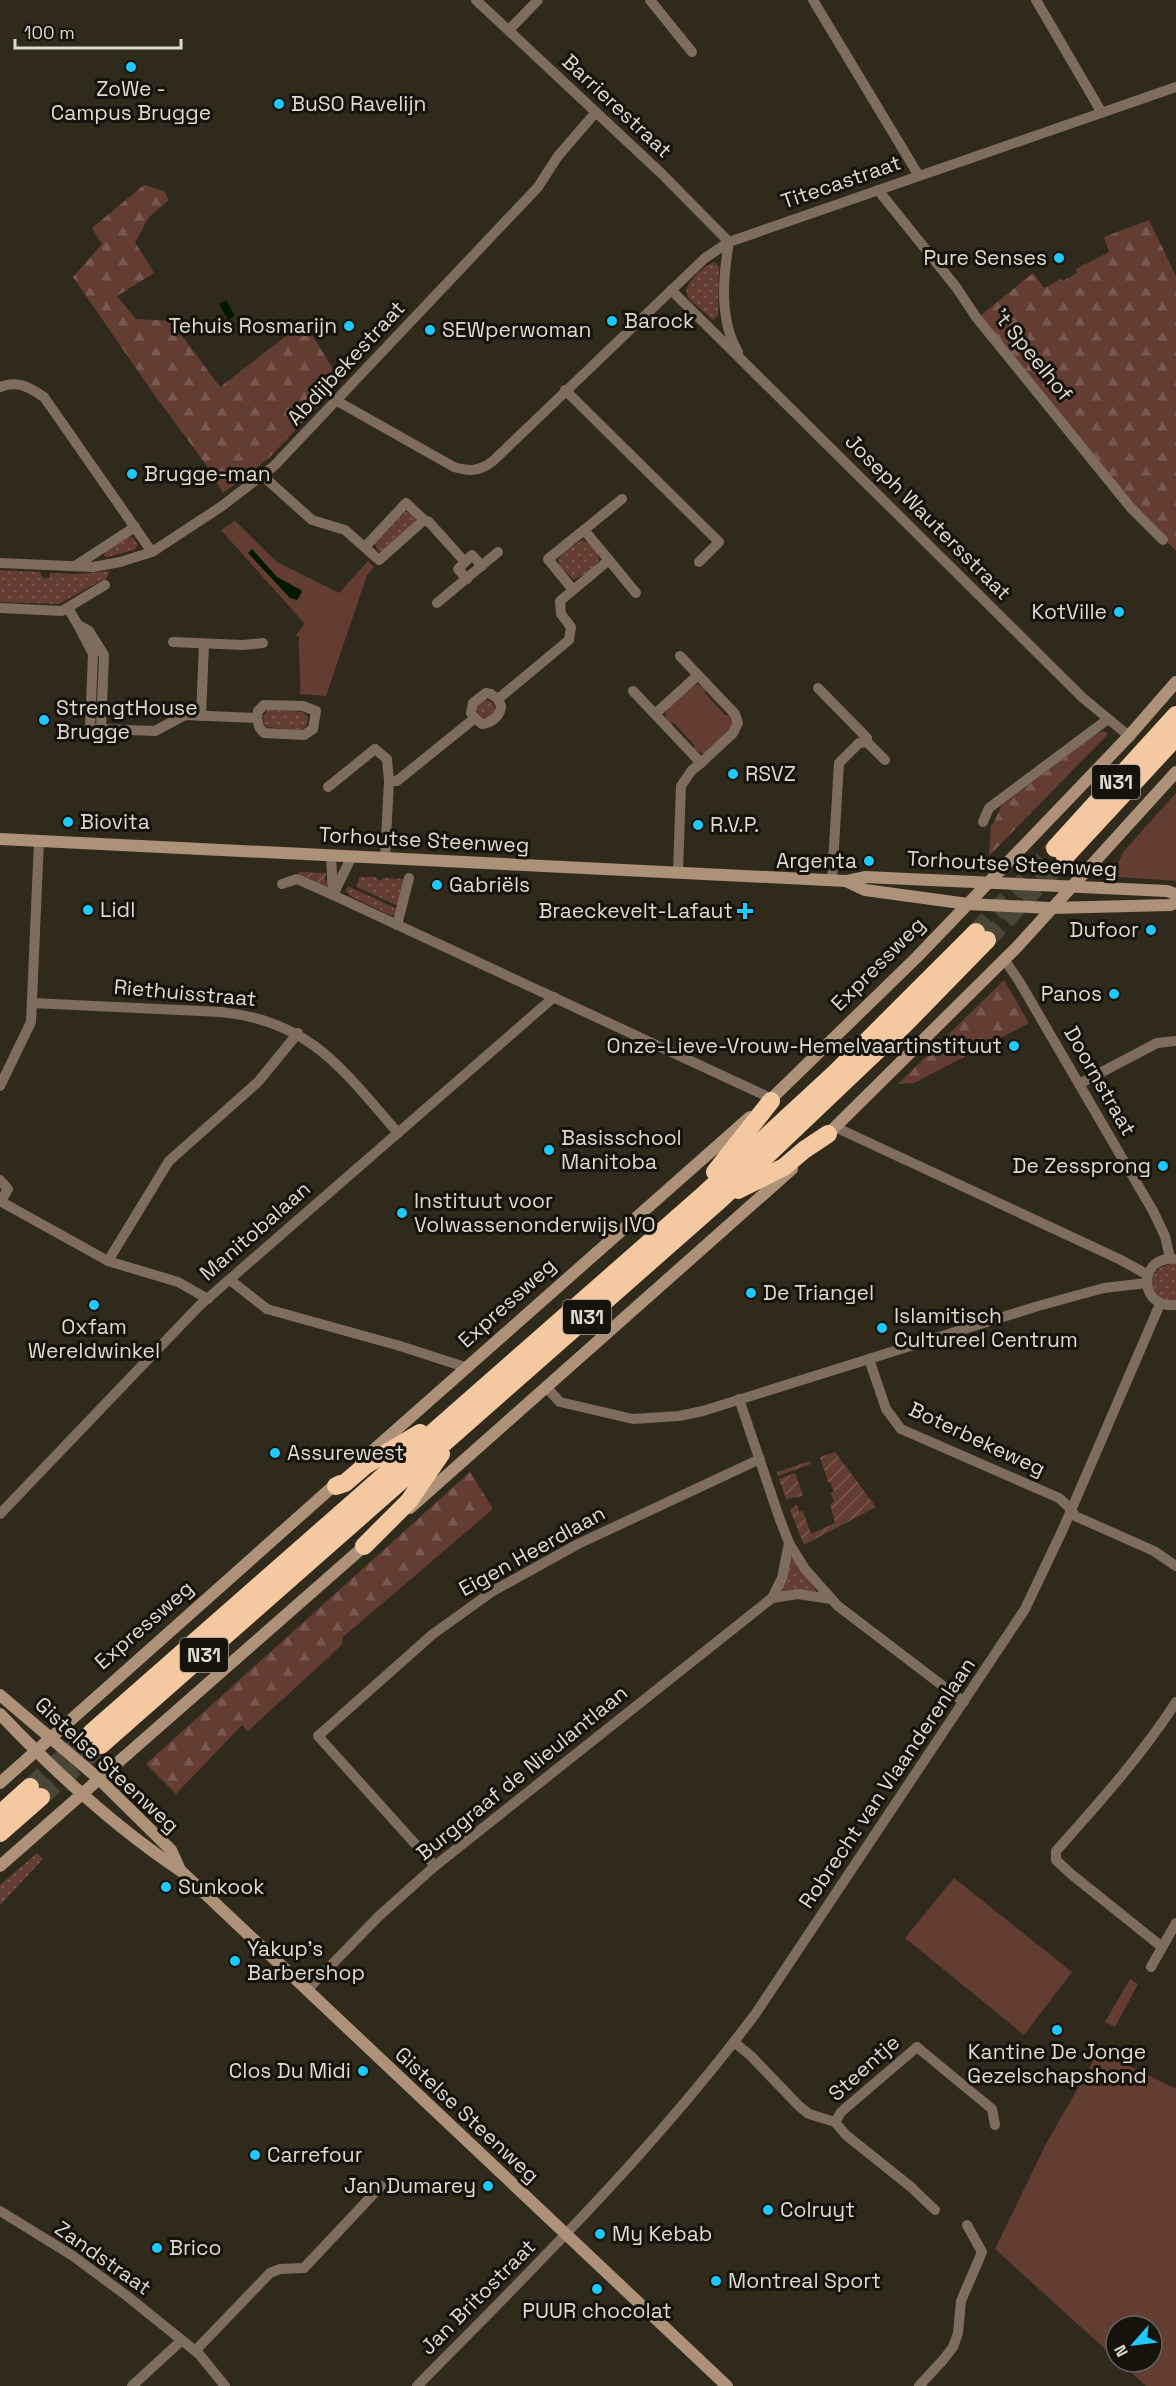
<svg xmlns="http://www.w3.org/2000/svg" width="1176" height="2386" font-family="'Space Grotesk',sans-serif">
	<defs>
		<pattern id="grass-dots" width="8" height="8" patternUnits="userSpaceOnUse" patternTransform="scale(1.5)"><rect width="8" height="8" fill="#643d32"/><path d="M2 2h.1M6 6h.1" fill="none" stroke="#7a584f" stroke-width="1.8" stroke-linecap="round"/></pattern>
		<pattern id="forest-firs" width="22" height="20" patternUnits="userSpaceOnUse" patternTransform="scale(1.5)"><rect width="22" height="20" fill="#643d32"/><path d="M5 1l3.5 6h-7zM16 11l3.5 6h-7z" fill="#7a584f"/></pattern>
		<pattern id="garden-furrows" width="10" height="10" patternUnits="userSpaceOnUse" patternTransform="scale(1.5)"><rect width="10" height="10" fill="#643d32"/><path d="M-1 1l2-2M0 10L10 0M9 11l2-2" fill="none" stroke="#7a584f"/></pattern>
	</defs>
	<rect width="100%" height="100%" fill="#2f2a1c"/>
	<g fill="url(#grass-dots)">
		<path d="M715,262L719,267L718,315L713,320L689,299L686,290C689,280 705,264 715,262Z"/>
		<polygon points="405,512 408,512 415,518 415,522 381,552 378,551 375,544"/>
		<polygon points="133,537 138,545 134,550 107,557 104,556 105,552 127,538"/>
		<path d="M582,540C590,542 598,551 599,559C595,568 582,578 573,579L560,566L558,560L562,554Z"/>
		<polygon points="0,570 40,572 43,578 49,578 50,573 77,574 110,571 104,583 102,580 59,604 0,602"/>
		<circle cx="486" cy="709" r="9"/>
		<polygon points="268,710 303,712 308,717 307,725 301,730 267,727 264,724 263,716"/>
		<polygon points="359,877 376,877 377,880 382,880 383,878 404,879 398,906 357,887"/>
		<polygon points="348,886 397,909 396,914 392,916 350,896 346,891"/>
		<path d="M1176,1263V1302L1162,1301L1151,1286C1154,1269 1160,1265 1176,1263Z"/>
		<polygon points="791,1556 816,1590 816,1591 780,1593"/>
		<polygon points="37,1853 43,1859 0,1905 0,1885"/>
	</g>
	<g fill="url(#forest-firs)">
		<polygon points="144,185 164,191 169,200 149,217 135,242 154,273 117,296 136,319 171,321 220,387 304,322 341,382 269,458 223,493 207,466 153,393 73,277 102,244 92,228"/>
		<polygon points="1149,220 1176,276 1176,551 1131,504 980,316 1033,273 1044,288 1061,279 1063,281 1077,273 1076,269 1109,252 1104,237"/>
		<polygon points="1104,731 1108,734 989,856 991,825 993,824 1002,805 1096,734"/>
		<polygon points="1004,980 1029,1023 914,1083 898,1084"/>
		<polygon points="470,1472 493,1509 343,1637 342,1644 330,1656 248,1731 242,1725 176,1794 146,1764"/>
	</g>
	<g fill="#643d32">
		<path d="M235,521L277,562L339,593L368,561L374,567L367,575L326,696L300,694C301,673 298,657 299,636H295L305,624L221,530Z"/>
		<polygon points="696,684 705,688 705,693 725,715 731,715 733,718 733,728 704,754 694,750 694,745 674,723 668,723 665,718 666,710"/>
		<polygon points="1176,793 1176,881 1119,877 1114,873 1123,852"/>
		<polygon points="954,1878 1072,1972 1024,2035 905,1938"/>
		<polygon points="1130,1979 1138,1984 1115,2027 1105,2022"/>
		<polygon points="1099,2051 1176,2089 1176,2386 1146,2386 1120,2362 1152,2362 1152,2326 1116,2326 1116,2359 995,2249 1046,2144"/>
	</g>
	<g fill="url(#garden-furrows)">
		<polygon points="299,872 326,873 325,880 328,881 327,887 299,877"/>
		<polygon points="835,1452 876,1507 804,1545 790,1510 797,1504 799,1512 803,1511 811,1534 835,1523 830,1504 834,1502 831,1493 834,1492 830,1482 828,1482 820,1457"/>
		<polygon points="810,1461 811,1464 778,1476 777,1472"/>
		<polygon points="795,1473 803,1496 786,1499 779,1479"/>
	</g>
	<g fill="#001701">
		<polygon points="226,300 235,316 228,320 219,304"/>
		<polygon points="252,549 277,577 301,590 302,592 297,600 290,598 248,553"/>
	</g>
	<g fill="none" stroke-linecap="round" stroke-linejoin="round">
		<g stroke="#494537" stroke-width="18" stroke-dasharray="18 9" stroke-linecap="butt">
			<polyline points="976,932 1055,848"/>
			<polyline points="987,940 1065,857"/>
			<polyline points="30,1787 91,1733"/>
			<polyline points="41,1797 101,1745"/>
		</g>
		<g stroke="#7e6c5c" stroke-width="10">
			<polyline points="476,0 662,174 729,242"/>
			<polyline points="650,0 692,52"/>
			<polyline points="813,0 919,176"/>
			<polyline points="1036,0 1102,113"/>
			<polyline points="509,30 538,0"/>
			<polyline points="878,190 956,287 976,317 1131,508 1163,540"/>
			<path d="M729,242C723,277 719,320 738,352"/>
			<polyline points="671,290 1083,698 1129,736"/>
			<path d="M0,387C18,380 29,387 44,397L152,552"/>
			<polyline points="565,390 719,542 699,562"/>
			<path d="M337,401L454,467C470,472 480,471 493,461L705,258L729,242L1176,87"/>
			<polyline points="263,476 312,520 345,530 379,560 424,520 429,522 465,562 458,569 467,579"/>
			<polyline points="584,530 622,499"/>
			<polyline points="365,547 406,503 424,520"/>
			<polyline points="609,560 636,593"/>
			<polyline points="465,562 472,555 482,566"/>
			<polyline points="0,563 93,567 120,562 152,552 222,506 274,466 538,187 558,156 596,112"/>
			<polyline points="75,566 135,527"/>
			<polyline points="437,603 498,552"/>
			<polyline points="0,608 62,611 105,585"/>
			<polyline points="68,608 78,625 89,631 104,655 101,729 155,731 185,715 257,718 259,727 264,733 304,735 313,729 316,711 303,706 264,705 258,711 257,718"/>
			<polyline points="78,625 93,654 90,729 101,729"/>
			<polyline points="173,642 243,645 263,643"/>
			<polyline points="680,656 698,675"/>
			<polyline points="818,688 867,738 867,742"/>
			<polyline points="633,691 701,763 692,770 681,786 678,871"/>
			<polyline points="655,714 698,675 735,714 738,723 733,733 701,763"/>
			<polyline points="201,716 204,644"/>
			<polyline points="475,718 471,713 473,703 486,693 491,694 498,699 569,640 571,627 561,614 560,601 609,560 584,530 548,559 573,590"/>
			<path d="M328,787L375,749L387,759L389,781H397L475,718L482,724C492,723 501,715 501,706L498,699"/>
			<polyline points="983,822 989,808 1108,719"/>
			<polyline points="331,855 333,895"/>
			<polyline points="385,858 389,781"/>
			<polyline points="832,880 839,763 859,743 867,742 885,760"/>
			<polyline points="282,884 297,879 333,895 764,1095 771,1101"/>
			<polyline points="333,895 352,856"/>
			<polyline points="397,925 409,878"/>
			<polyline points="1004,959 1019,981 1153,1211 1165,1236 1170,1258"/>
			<path d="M32,1003L221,1012C311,1021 343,1070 398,1133"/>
			<polyline points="1079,1084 1157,1043 1176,1041"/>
			<polyline points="0,1086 31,1022 39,841"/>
			<polyline points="835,1127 1119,1259 1148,1275"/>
			<polyline points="0,1180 8,1189 1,1201"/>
			<polyline points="0,1201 108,1261 178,1282 208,1299"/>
			<path d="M1176,1259C1138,1254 1137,1309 1176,1305"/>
			<polyline points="108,1261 169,1161 258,1082 298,1033"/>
			<polyline points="230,1280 267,1309 400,1346 468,1368"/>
			<polyline points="869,1359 886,1409 901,1429 1059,1498 1071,1509 1075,1516 1154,1551 1176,1566"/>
			<polyline points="547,1388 560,1402 633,1419 679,1416 703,1411 1038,1306 1104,1288 1147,1283"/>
			<polyline points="739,1399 779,1517 789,1543 805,1569 838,1606 964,1702"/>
			<polyline points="0,1514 199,1306 554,997"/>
			<polyline points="772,1598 798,1594 831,1599"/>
			<polyline points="435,1866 318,1736 433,1634 493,1591 578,1544 760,1459"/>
			<path d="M1162,1947L1071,1874L1056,1860V1851C1098,1804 1142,1755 1176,1702"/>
			<polyline points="1151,1967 1176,1923"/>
			<polyline points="307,1990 379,1916 435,1866 772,1598 782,1578 789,1543"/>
			<polyline points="734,2042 751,2056 799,2106 809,2114 835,2122 846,2135 911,2187 935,2210"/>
			<polyline points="835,2122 841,2112 917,2047 992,2109 995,2125"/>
			<polyline points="0,2211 73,2256 127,2296 199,2354 225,2386"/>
			<polyline points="195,2351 270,2273 280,2269 304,2268 381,2186"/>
			<polyline points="132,2386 182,2340"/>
			<path d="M417,2386C535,2267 655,2148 756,2013L1025,1609L1063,1529L1160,1304"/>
			<polyline points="919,2386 943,2360 953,2347 958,2333 961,2301 982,2252 967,2225"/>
		</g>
		<g stroke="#ad9178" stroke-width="12">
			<polyline points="0,839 846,881 865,877 1167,891 1176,894"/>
			<polyline points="846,881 865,890 968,904 1050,908 1170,905 1176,903"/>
			<polyline points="766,1104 917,957 1129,736 1176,682"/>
			<polyline points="824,1138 1017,947 1176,772"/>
			<polyline points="361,1461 750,1117"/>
			<polyline points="410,1508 792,1169"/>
			<polyline points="0,1695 99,1779 171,1850 180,1870"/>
			<path d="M0,1714C54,1771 115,1827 181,1871L727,2386"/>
			<polyline points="0,1783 339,1481"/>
			<polyline points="0,1866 369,1542"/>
		</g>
		<g stroke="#f4c8a0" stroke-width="18">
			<polyline points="1055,848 1176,715"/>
			<polyline points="1065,857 1176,737"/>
			<polyline points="715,1172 771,1101"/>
			<polyline points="738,1190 784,1167 804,1150 828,1134"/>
			<polyline points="336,1486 345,1483 366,1465 420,1433"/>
			<polyline points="364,1546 409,1501 441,1454"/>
			<polyline points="91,1733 701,1197 835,1073 976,932"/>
			<polyline points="101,1745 721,1199 904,1025 987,940"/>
			<polyline points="0,1814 30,1787"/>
			<polyline points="0,1833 41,1797"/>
		</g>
	</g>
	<g fill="#1ec9fd" stroke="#15130c" stroke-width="2">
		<circle cx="131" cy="67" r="6"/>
		<circle cx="279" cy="104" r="6"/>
		<circle cx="1059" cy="258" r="6"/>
		<circle cx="612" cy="321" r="6"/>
		<circle cx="349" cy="326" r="6"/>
		<circle cx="430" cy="330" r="6"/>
		<circle cx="132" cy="474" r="6"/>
		<circle cx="1119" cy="612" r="6"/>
		<circle cx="44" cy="720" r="6"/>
		<circle cx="733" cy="774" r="6"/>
		<circle cx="68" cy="822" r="6"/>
		<circle cx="698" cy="825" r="6"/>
		<circle cx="869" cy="861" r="6"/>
		<circle cx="437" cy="885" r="6"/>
		<circle cx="88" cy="910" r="6"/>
		<path d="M742 902h6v6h6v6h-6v6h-6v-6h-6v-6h6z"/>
		<circle cx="1151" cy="930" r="6"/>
		<circle cx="1114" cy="994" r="6"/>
		<circle cx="1014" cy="1046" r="6"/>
		<circle cx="549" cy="1150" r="6"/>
		<circle cx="1163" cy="1166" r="6"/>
		<circle cx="402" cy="1213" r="6"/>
		<circle cx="751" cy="1293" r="6"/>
		<circle cx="94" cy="1305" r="6"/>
		<circle cx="882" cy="1328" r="6"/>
		<circle cx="275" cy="1453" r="6"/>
		<circle cx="166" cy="1887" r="6"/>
		<circle cx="235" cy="1961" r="6"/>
		<circle cx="1057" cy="2030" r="6"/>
		<circle cx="363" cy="2071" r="6"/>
		<circle cx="255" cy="2155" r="6"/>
		<circle cx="488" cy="2186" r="6"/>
		<circle cx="768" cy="2210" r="6"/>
		<circle cx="600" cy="2234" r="6"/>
		<circle cx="157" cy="2248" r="6"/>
		<circle cx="716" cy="2281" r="6"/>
		<circle cx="597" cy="2289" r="6"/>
	</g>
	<g text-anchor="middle" stroke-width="6" stroke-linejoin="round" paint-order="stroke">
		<g fill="#15130c" stroke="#a29f97" stroke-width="1.5">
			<rect x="1092" y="765" width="48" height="34" rx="4.5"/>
			<rect x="563" y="1300" width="48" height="34" rx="4.5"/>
			<rect x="180" y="1638" width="48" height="34" rx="4.5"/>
		</g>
		<g font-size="20" font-weight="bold" fill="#dedbd2">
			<text x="1116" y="789">N31</text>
			<text x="587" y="1324">N31</text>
			<text x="204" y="1662">N31</text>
		</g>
		<g font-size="21" fill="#dedbd2" stroke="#15130c" text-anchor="start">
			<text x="131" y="96" text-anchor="middle">ZoWe -<tspan x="131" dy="24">Campus Brugge</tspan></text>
			<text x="291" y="111">BuSO Ravelijn</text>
			<text x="1047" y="265" text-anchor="end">Pure Senses</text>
			<text x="624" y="328">Barock</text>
			<text x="337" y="333" text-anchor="end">Tehuis Rosmarijn</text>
			<text x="442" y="337">SEWperwoman</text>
			<text x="144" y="481">Brugge-man</text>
			<text x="1107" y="619" text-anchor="end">KotVille</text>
			<text x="56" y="715">StrengtHouse<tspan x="56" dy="24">Brugge</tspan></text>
			<text x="745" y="781">RSVZ</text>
			<text x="80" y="829">Biovita</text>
			<text x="710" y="832">R.V.P.</text>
			<text x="857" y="868" text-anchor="end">Argenta</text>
			<text x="449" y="892">Gabriëls</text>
			<text x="100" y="917">Lidl</text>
			<text x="733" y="918" text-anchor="end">Braeckevelt-Lafaut</text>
			<text x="1139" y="937" text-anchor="end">Dufoor</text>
			<text x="1102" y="1001" text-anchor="end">Panos</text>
			<text x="1002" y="1053" text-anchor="end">Onze-Lieve-Vrouw-Hemelvaartinstituut</text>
			<text x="561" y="1145">Basisschool<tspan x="561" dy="24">Manitoba</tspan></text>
			<text x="1151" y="1173" text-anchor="end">De Zessprong</text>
			<text x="414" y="1208">Instituut voor<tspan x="414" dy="24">Volwassenonderwijs IVO</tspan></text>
			<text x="763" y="1300">De Triangel</text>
			<text x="894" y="1323">Islamitisch<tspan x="894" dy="24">Cultureel Centrum</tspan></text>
			<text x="94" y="1334" text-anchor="middle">Oxfam<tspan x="94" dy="24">Wereldwinkel</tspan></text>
			<text x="287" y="1460">Assurewest</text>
			<text x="178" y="1894">Sunkook</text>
			<text x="247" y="1956">Yakup's<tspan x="247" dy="24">Barbershop</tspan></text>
			<text x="1057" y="2059" text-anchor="middle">Kantine De Jonge<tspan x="1057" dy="24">Gezelschapshond</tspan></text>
			<text x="351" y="2078" text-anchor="end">Clos Du Midi</text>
			<text x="267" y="2162">Carrefour</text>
			<text x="476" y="2193" text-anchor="end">Jan Dumarey</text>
			<text x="780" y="2217">Colruyt</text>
			<text x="612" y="2241">My Kebab</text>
			<text x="169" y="2255">Brico</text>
			<text x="728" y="2288">Montreal Sport</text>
			<text x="597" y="2318" text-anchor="middle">PUUR chocolat</text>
		</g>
		<g font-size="21" fill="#dedbd2" stroke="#15130c">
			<text transform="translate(617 106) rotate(43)" y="7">Barrierestraat</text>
			<text transform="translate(841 182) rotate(-19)" y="7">Titecastraat</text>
			<text transform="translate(1033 355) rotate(51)" y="7">'t Speelhof</text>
			<text transform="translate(346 363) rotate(-47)" y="7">Abdijbekestraat</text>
			<text transform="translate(928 517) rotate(45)" y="7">Joseph Wautersstraat</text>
			<text transform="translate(424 840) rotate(3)" y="7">Torhoutse Steenweg</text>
			<text transform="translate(1012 864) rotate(3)" y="7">Torhoutse Steenweg</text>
			<text transform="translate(878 964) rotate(-45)" y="7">Expressweg</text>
			<text transform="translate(185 993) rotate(5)" y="7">Riethuisstraat</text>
			<text transform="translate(1100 1081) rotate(60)" y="7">Doornstraat</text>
			<text transform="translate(255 1231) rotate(-41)" y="7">Manitobalaan</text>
			<text transform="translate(507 1303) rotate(-42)" y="7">Expressweg</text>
			<text transform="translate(977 1439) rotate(25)" y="7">Boterbekeweg</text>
			<text transform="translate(532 1551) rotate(-29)" y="7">Eigen Heerdlaan</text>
			<text transform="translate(144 1625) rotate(-41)" y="7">Expressweg</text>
			<text transform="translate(107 1765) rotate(43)" y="7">Gistelse Steenweg</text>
			<text transform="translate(522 1773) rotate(-39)" y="7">Burggraaf de Nieulantlaan</text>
			<text transform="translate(887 1783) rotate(-56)" y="7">Robrecht van Vlaanderenlaan</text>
			<text transform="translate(864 2068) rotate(-42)" y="7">Steentje</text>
			<text transform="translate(467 2115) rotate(43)" y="7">Gistelse Steenweg</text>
			<text transform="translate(103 2258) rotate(35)" y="7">Zandstraat</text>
			<text transform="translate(478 2297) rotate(-45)" y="7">Jan Britostraat</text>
		</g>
	</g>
	<g transform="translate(1134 2344) rotate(242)"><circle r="28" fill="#15130c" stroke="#65635b" stroke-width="1.5"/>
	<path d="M0-4.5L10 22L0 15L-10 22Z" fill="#1ec9fd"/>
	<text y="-9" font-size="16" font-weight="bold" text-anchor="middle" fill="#dedbd2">N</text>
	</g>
	<path d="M15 39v9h166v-9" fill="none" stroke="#dedbd2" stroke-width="3"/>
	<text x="24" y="39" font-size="18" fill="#dedbd2" stroke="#15130c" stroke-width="4.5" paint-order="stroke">100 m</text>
</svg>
